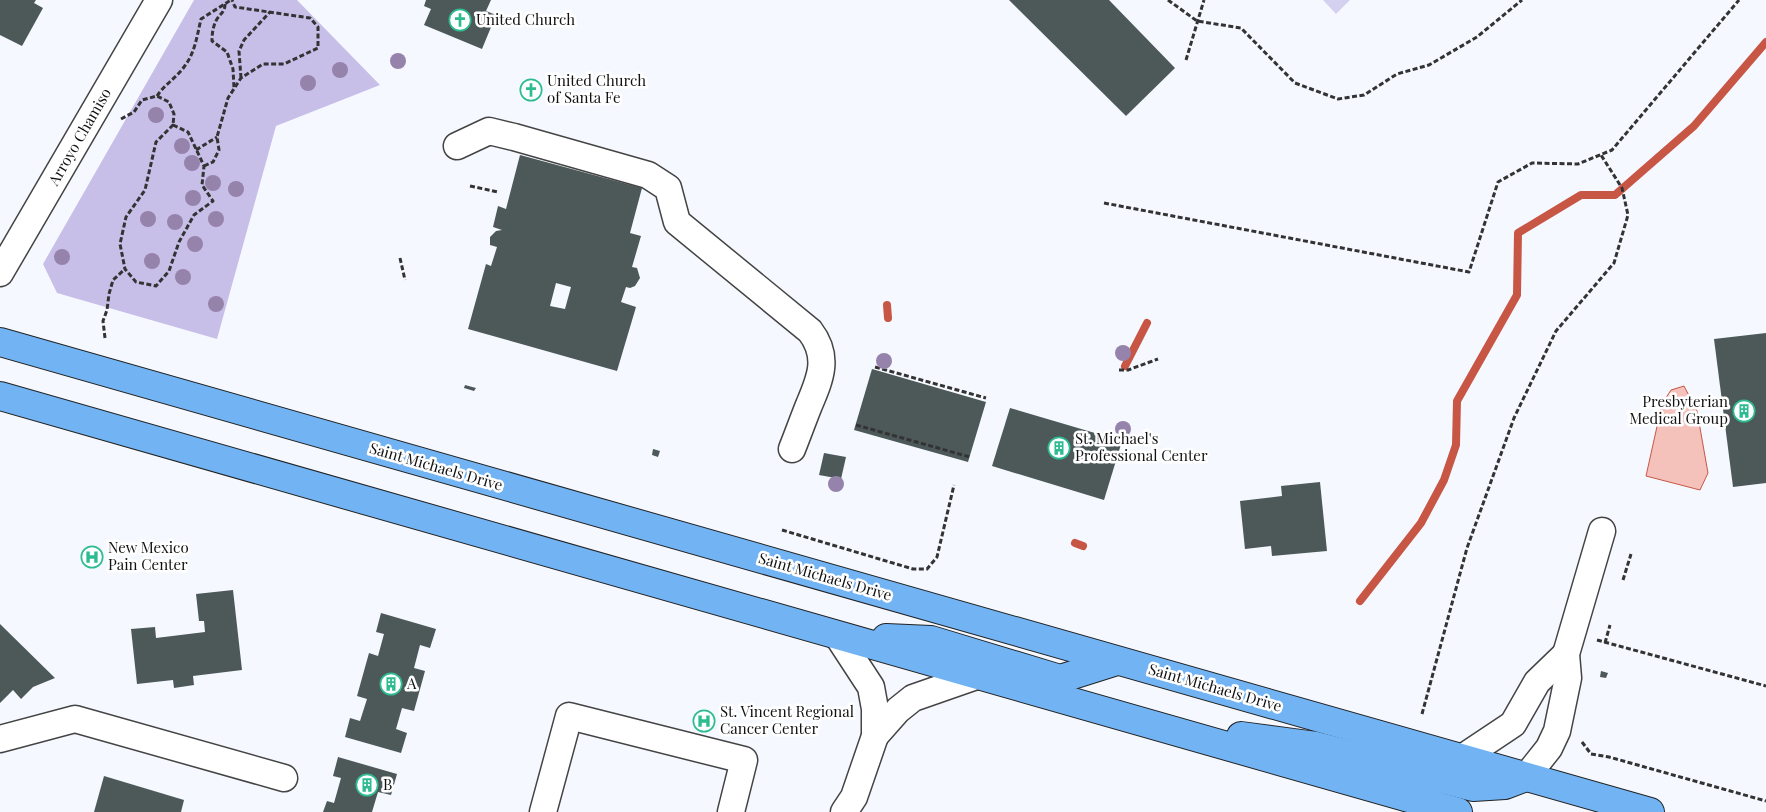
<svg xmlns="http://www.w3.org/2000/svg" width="1766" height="812" font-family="'Playfair Display',serif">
	<rect width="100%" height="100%" fill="#f5f9ff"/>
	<polygon fill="#c8bfe9" points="194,0 297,0 380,85 276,126 217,339 57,293 43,264"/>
	<polygon fill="#d3d0f0" points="1323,0 1350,0 1336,14"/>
	<polygon fill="#f4c1bb" stroke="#c85645" points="1684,386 1697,411 1708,473 1700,490 1646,476 1662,404 1671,390"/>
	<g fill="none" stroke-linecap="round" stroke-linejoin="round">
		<g stroke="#c85645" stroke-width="8">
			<polyline points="887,305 888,318"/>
			<polyline points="1125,366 1147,323"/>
			<polyline points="1075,543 1083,546"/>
			<polyline points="1360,601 1421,523 1444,480 1456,445 1457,401 1517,295 1518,233 1581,195 1615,195 1694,126 1766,42"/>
		</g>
	</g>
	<g fill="#4d5859" fill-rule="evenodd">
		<polygon points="0,0 36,0 34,3 43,8 22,46 0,35"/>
		<polygon points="426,0 491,0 486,11 496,15 482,49 424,25 431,9 424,6"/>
		<polygon points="1009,0 1109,0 1175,68 1126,116"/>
		<path d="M520,155L642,188L630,233L641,236L632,267L637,268L640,278L635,286L630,288L626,287L621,302L636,307L617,371L468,329L486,264L491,266L497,247L490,245V237L496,231L502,230L493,227L498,206L506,209ZM556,283L571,287L565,309L550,306Z"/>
		<polygon points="1766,333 1766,483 1733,487 1714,339"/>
		<polygon points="872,369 986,402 968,462 854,430"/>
		<polygon points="465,385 476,388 474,391 464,388"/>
		<polygon points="1010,408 1122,441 1104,500 992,466"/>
		<polygon points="653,449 660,451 658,457 652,455"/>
		<polygon points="824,453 846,457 841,479 819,475"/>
		<polygon points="1320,482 1327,551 1272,556 1271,546 1245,549 1240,501 1282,496 1281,486"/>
		<polygon points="233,590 242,670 193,676 194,685 174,688 173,680 137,684 131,629 155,627 156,638 205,632 204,621 199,621 196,594"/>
		<polygon points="381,613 436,629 430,648 420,645 414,668 425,671 414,711 402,708 396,729 407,733 401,753 345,737 350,718 360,721 367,699 357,696 369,653 378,656 384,634 376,632"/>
		<polygon points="0,624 55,678 33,687 21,699 13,690 0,703"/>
		<polygon points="1601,671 1608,673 1606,678 1600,677"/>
		<polygon points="338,757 397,774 391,795 378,792 372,812 323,812 327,801 334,803 341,778 333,776"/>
		<polygon points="104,776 184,800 181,812 94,812"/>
	</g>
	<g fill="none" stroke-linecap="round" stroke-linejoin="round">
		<g stroke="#444" stroke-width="29">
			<g id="minor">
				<path d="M457,146L489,131L514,137L648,175L668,188L677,222L810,331C830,357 820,379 809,405C803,420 798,434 792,449"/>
				<polyline points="0,273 159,0"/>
				<polyline points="837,635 871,687 875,709 875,736 854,797 844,812"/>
				<polyline points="875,736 898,710 913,698 979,675"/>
				<polyline points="0,739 75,719 284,778"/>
				<polyline points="1462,758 1513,724 1537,682 1566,654"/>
				<polyline points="1526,777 1549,748 1557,731 1568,678 1566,654 1602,531"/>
				<polyline points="543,812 569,716 744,760 731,812"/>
			</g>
		</g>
		<g stroke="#222" stroke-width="30">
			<g id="major">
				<polyline points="0,342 1650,812"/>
				<polyline points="0,396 1458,812"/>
				<polyline points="886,638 931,640 1060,679 1117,661"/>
				<polyline points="1241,736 1316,746 1473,787 1505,785 1526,777"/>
			</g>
		</g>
		<g stroke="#333" stroke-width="3" stroke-dasharray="5 2.5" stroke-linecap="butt">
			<polyline points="1168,0 1197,21 1241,28 1295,83 1338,99 1364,95 1397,74 1429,65 1477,37 1522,0"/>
			<path d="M225,4C225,12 221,13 217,19C213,26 212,33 212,41L227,52L233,69L234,88"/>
			<polyline points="1186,60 1204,0"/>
			<polyline points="241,78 239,51 244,40 270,12"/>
			<path d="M157,96C164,85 176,78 184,67C195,53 197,36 201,19L231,0"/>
			<polyline points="121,119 134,112 142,100 157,96 169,102 174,114 173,125"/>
			<polygon points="173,125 188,132 204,166 202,185 213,201 194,215 179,242 169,271 156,286 136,282 125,269 120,244 126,217 145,190 156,142"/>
			<polyline points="196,150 217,137"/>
			<polyline points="204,166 213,162 219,150 217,137 228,98 241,78 263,64 284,64 318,48 318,27 310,18 235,7 232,0"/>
			<polyline points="470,186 498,192"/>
			<polyline points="1104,203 1469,272 1498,182 1532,163 1578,164 1612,150 1739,0"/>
			<polyline points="400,258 405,280"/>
			<polyline points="105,338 103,321 107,310 109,294 113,280 125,269"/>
			<polyline points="875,367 986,398"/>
			<polyline points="1119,370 1128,370 1158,359"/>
			<polyline points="856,425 970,457"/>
			<polyline points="782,530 913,569 927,569 937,557 954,485"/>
			<polyline points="1623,580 1631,554"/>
			<polyline points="1597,640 1766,686"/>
			<polyline points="1605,643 1610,625"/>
			<polyline points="1422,714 1467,548 1514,418 1556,331 1614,263 1628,215 1622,188 1601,155"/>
			<polyline points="1582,742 1591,754 1609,757 1766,801"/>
		</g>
		<use href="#minor" stroke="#fff" stroke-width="26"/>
		<use href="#major" stroke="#71b3f3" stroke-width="28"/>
	</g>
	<g fill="#9583ab">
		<circle cx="398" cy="61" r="8"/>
		<circle cx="340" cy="70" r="8"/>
		<circle cx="308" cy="83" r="8"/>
		<circle cx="156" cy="115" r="8"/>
		<circle cx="182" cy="146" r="8"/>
		<circle cx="192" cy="163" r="8"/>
		<circle cx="213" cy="183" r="8"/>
		<circle cx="236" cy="189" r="8"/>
		<circle cx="193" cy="198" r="8"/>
		<circle cx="148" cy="219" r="8"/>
		<circle cx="216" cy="219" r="8"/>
		<circle cx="175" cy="222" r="8"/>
		<circle cx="195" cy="244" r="8"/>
		<circle cx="62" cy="257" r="8"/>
		<circle cx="152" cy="261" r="8"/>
		<circle cx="183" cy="277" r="8"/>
		<circle cx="216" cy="304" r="8"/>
		<circle cx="1123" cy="353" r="8"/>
		<circle cx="884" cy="361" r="8"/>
		<circle cx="1123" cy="429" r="8"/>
		<circle cx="836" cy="484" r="8"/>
	</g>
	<defs>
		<g id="church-ring" transform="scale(1.125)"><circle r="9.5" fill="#fff" stroke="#2dbc8f" stroke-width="1.5"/><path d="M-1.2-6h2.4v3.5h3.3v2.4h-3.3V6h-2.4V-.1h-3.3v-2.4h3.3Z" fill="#2dbc8f"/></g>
		<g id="building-ring" transform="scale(1.125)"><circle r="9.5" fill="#fff" stroke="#2dbc8f" stroke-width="1.5"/><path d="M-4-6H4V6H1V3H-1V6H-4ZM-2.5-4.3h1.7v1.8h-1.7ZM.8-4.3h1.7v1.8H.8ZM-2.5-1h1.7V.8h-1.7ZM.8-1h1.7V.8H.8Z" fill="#2dbc8f"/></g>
		<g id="hospital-ring" transform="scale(1.125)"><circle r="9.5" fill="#fff" stroke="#2dbc8f" stroke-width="1.5"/><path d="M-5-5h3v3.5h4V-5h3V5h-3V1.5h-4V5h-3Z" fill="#2dbc8f"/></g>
	</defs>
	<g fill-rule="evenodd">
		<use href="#church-ring" x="460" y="20"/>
		<use href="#church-ring" x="531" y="90"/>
		<use href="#building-ring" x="1744" y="411"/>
		<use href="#building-ring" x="1059" y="448"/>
		<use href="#hospital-ring" x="92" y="557"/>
		<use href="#building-ring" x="391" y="684"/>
		<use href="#hospital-ring" x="704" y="721"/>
		<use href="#building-ring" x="367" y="785"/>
	</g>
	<g text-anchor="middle" stroke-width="5" stroke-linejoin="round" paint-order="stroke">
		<g font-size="15" fill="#111" stroke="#fff" text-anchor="start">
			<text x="476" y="25">United Church</text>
			<text x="547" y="86">United Church<tspan x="547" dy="17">of Santa Fe</tspan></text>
			<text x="1728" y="407" text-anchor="end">Presbyterian<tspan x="1728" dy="17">Medical Group</tspan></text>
			<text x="1075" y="444">St. Michael's<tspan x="1075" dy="17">Professional Center</tspan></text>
			<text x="108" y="553">New Mexico<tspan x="108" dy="17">Pain Center</tspan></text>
			<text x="407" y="689">A</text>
			<text x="720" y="717">St. Vincent Regional<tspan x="720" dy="17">Cancer Center</tspan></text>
			<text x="383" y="790">B</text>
		</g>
		<g font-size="15" fill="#111" stroke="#fff">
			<text transform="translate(80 137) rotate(-60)" y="5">Arroyo Chamiso</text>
			<text transform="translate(436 467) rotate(16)" y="5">Saint Michaels Drive</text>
			<text transform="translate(825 577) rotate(16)" y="5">Saint Michaels Drive</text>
			<text transform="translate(1215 688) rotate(16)" y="5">Saint Michaels Drive</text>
		</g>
	</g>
</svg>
